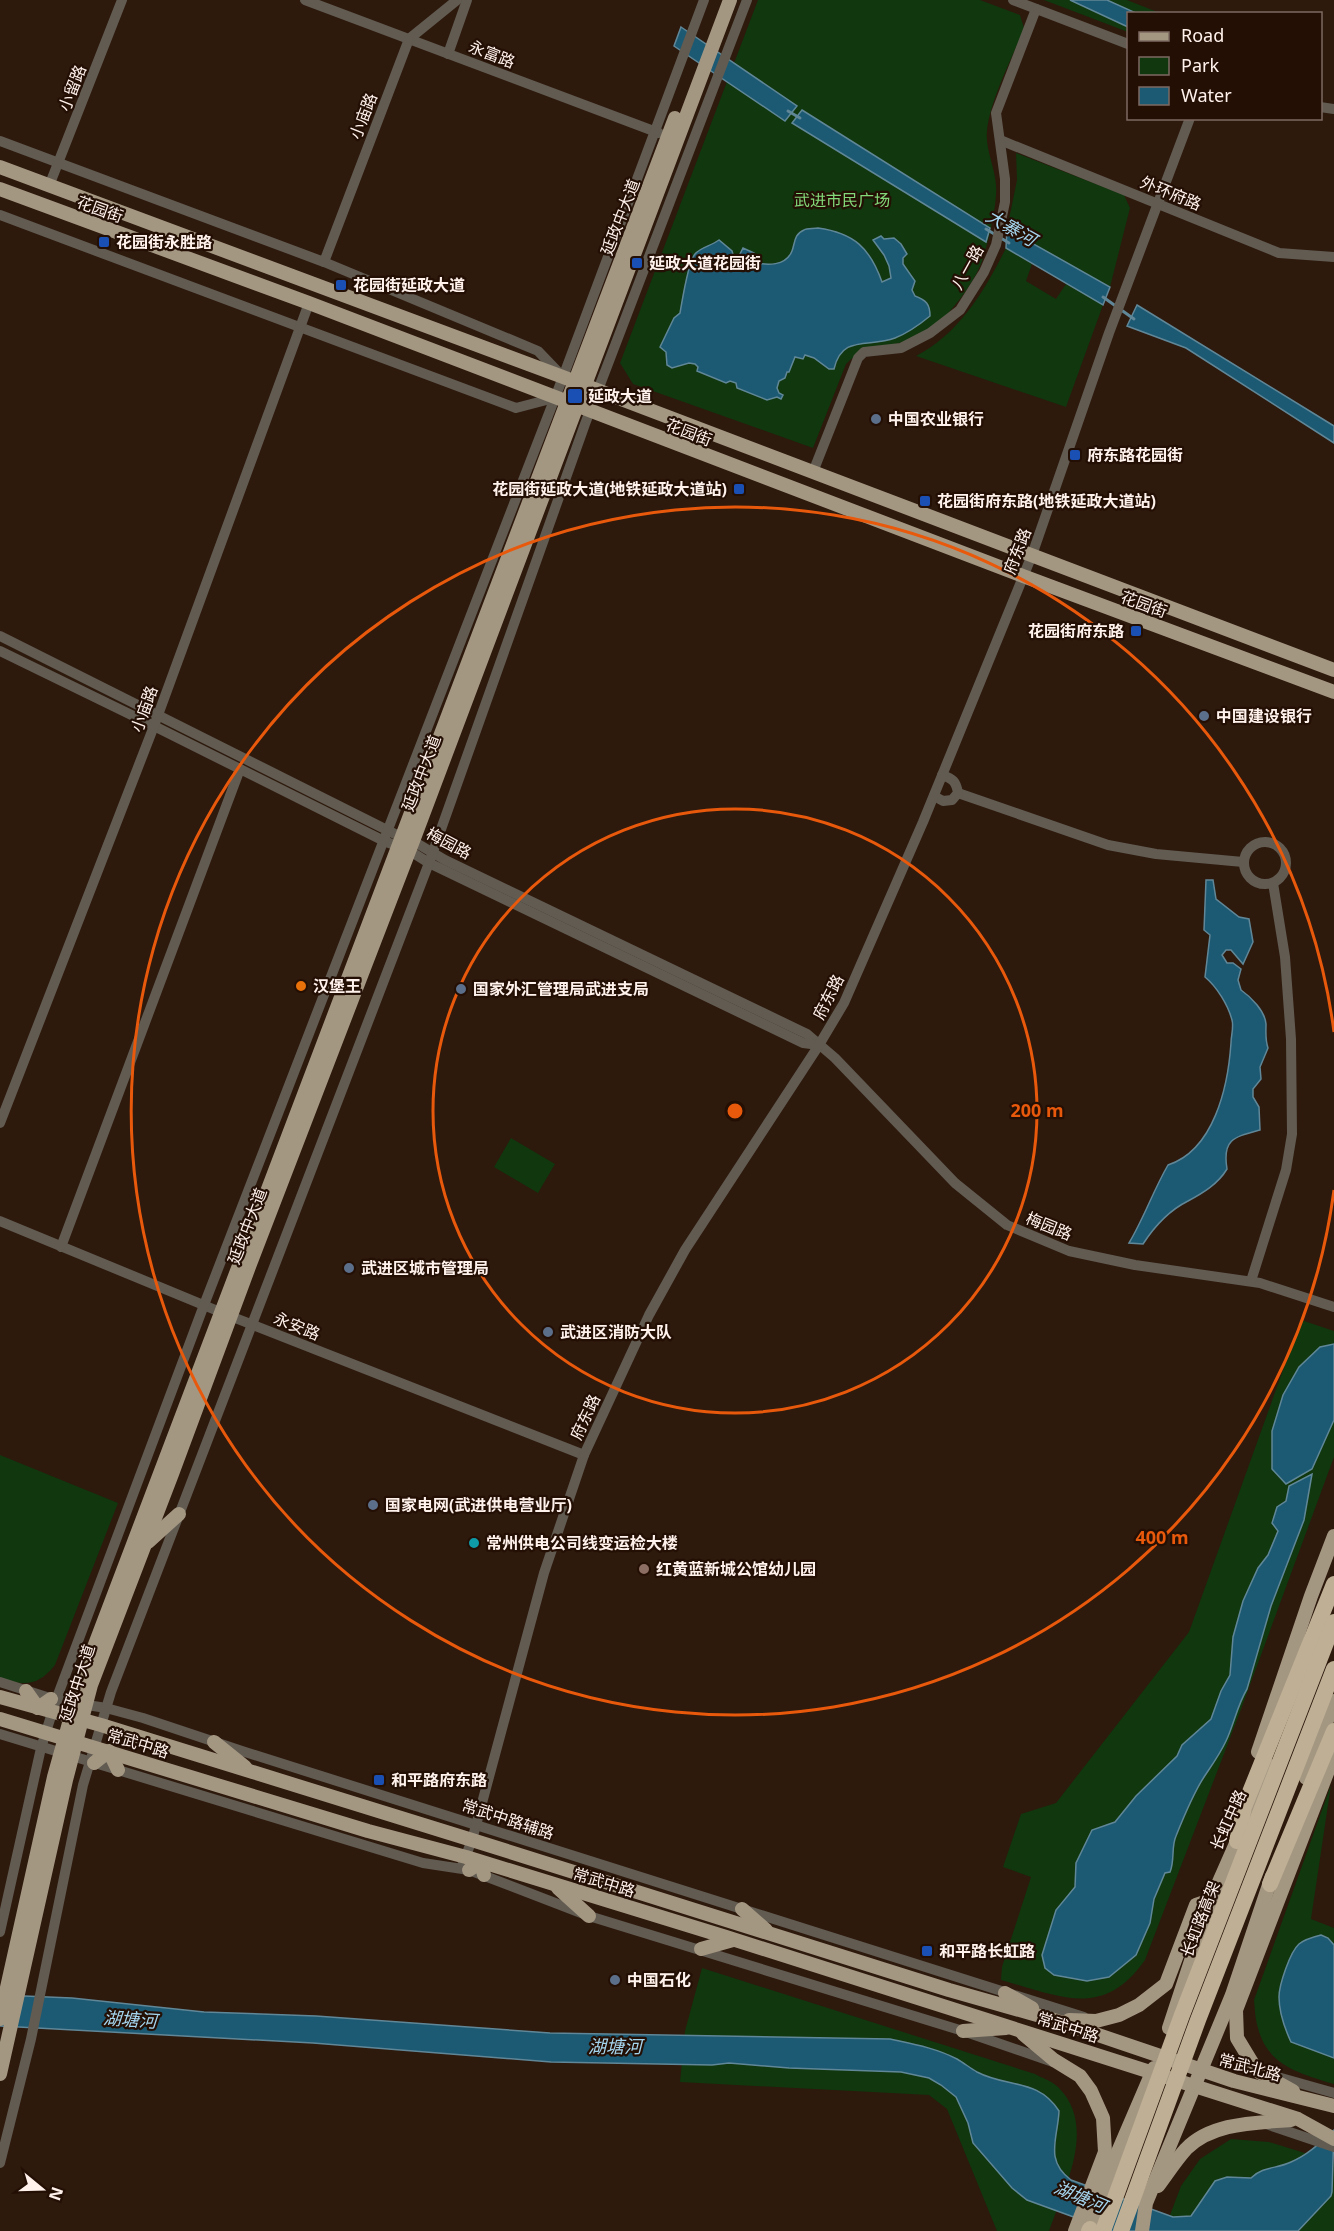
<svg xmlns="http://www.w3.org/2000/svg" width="1334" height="2231" font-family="'Noto Sans','Noto Sans SC',sans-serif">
	<rect width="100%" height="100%" fill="#2e190d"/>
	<g fill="#10370d">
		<path d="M758,0H980L1020,15L1024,28C1012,59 990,100 987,131C985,148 995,168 996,185C998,202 987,250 980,266C971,287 953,309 937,325C911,350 867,341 846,364L813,448L633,384L620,363Z"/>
		<polygon points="1044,0 1127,0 1160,13 1128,14 1128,32"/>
		<polygon points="1016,153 1124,195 1130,208 1110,287 1007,229 1017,180"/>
		<path d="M1006,248L1032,264L1026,281L1056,299L1066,284L1103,305L1066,407L916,356C959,334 985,290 1006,248Z"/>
		<polygon points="511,1138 555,1164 538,1193 494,1167"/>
		<path d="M1301,1320L1334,1331V1457L1240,1712L1145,1960C1103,2020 1060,1996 1001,1980L1002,1967L1031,1877L1003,1867L1021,1814L1056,1803L1189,1632Z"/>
		<path d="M0,1455L118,1503L55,1665C37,1687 26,1685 0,1679Z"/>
		<path d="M1331,1785L1311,1919L1334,1928V2084C1302,2074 1267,2066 1258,2028C1255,2019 1255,2009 1254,2000Z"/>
		<path d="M702,1968L1035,2074C1042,2078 1052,2081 1058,2087C1098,2126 1064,2189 1049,2231H997L947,2109L929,2095L680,2082L685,2031Z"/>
		<polygon points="1231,2139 1269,2142 1334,2162 1334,2231 1164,2231 1181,2186 1200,2159"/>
	</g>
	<g fill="#1c5973" stroke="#608797" stroke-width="1.5">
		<polygon points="1070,0 1107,0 1136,13 1128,14 1128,27"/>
		<polygon points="681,27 797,106 785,121 674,46"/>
		<polygon points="802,110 990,228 986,242 792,123"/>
		<path d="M818,228C854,233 870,248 882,282L891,278L889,266L884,255L873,240L881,236L884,239L894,238L901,244L907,254L903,258V264L915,281L912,290L915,296C926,300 930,304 930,316C919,325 908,333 895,338C869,348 842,334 834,369H829L814,358L805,355L803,359L795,357L789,372H787L785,378L779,381L777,388L779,393L783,395L781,399L777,397L767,400L737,388L736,383L730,381L726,383L697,371L698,367L695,364L689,363L672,368L667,365L666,352L660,347L674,318L680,313C682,302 688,262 695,254C701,247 711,246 719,240L732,251L734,258L740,254L743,248L754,253V262C767,266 786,266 792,251C795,243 794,234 804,230C807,228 814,229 818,228Z"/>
		<polygon points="1007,229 1110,287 1103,305 1006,248"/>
		<polygon points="1137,305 1334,426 1334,443 1186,348 1127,326"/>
		<path d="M1206,880H1213L1216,899L1239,917L1249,919L1253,942L1243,964L1231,950H1226L1222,955L1227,963H1233L1241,969L1238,980L1241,990C1251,997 1265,1011 1266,1024C1266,1033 1265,1039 1268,1048L1260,1067L1261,1079L1253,1089V1097L1259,1107L1260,1130C1234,1137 1222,1139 1227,1169C1218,1184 1203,1193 1188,1201C1170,1210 1154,1227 1143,1244L1129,1243C1144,1218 1153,1191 1168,1165C1214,1150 1228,1087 1231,1043C1231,1036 1234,1027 1232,1020C1228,1005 1217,987 1205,977L1210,935L1204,930Z"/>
		<polygon points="1334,1344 1334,1420 1312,1469 1286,1484 1272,1469 1272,1431 1283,1395 1299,1367 1320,1347"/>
		<path d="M1312,1474L1304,1520L1271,1606L1247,1689C1237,1706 1234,1724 1226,1741C1220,1754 1212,1765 1204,1777C1193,1794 1184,1816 1176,1836C1171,1847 1175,1860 1170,1872L1165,1873L1154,1899L1150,1923L1136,1955L1109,1977L1087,1981L1054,1975L1045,1968L1042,1955L1056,1910L1075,1887L1076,1863L1092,1830L1115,1822L1136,1796L1177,1756L1182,1745L1211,1719L1221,1691L1230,1675L1233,1637L1243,1601L1258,1568L1268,1555L1278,1531L1272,1523L1277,1507L1286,1501L1289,1486Z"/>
		<path d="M1321,1935L1328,1938L1334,1945V2058L1291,2042C1285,2029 1279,2012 1279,1997C1279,1985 1290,1952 1299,1944C1305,1939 1313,1937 1321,1935Z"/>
		<path d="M0,1995L72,1998L204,2012L316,2016L550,2033L890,2039C913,2044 936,2048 957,2059C964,2063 970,2068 977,2072C1007,2088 1038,2078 1059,2111C1058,2138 1044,2160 1071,2180L1173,2217L1191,2216L1215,2181L1227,2177L1251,2178C1263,2166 1277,2169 1291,2162C1308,2155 1321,2142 1334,2130L1332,2192L1331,2196L1298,2231H1112L1027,2200L1012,2188L973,2143L968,2123L956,2097L941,2085L929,2078L901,2072L789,2068L729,2063L712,2065L551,2062L313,2043L0,2026Z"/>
	</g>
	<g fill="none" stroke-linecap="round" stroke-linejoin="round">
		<g stroke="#608797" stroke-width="3">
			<polyline points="788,111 800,118"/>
			<polyline points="986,229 1009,243"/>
			<polyline points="1103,297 1134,319"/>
		</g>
		<g stroke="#615b51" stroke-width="10">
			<polyline points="305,0 659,133"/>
			<polyline points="1013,0 1128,44"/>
			<polyline points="448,54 467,0"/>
			<polyline points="1320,107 1334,109"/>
			<polyline points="1000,140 1279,253 1334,257"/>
			<polyline points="0,141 324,262 538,351 563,377"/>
			<polyline points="49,186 122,0"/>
			<polyline points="0,215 516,408 554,398"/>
			<polyline points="324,262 409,39 457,0"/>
			<polyline points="813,472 858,358 864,352 901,348 930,333 960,310 984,272 996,245 1005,202 1005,179 996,113 1036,9"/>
			<polyline points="0,636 403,838 413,841 445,860 807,1034 835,1058 955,1183 1007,1225 1069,1251 1135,1265 1260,1283 1334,1307"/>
			<polyline points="0,651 154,726 384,841 410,851 429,863 803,1043 819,1045"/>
			<polyline points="958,793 1108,845 1156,854 1243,862"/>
			<path d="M934,796L943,801L952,800L958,793C956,781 953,779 942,775"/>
			<circle cx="1265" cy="863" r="21"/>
			<polyline points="0,1123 154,726 309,303"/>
			<polyline points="0,1221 230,1316 584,1455"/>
			<polyline points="61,1247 240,769"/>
			<polyline points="1251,1281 1286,1170 1292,1134 1291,1039 1285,957 1273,883"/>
			<polyline points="0,1682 56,1700 106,1708 143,1718 242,1751 1084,2017"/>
			<polyline points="0,1734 423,1863 469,1870 589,1916 963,2031 1053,2062"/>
			<polyline points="461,1868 472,1840 544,1573 584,1455 649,1315 685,1250 819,1045 844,1003 923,822 1032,555 1109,333 1190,118"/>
			<polyline points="0,1932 41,1748 56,1700 204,1305 563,377 704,0"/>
			<polyline points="1274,2076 1334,2093"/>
			<polyline points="1266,2124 1334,2147"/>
			<polyline points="0,2163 31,2039 83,1785 111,1692 429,863 585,424 747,0"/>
		</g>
		<g stroke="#a49782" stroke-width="14">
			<polyline points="0,167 563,377 1334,670"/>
			<polyline points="0,189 309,303 1023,576 1334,692"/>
			<polyline points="148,1542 179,1514"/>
			<polyline points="26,1691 38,1708"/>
			<polyline points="0,1697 101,1725 472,1840 949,1990 1051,2019 1234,2081 1334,2106"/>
			<polyline points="38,1708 51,1699"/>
			<polyline points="0,1719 368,1831 466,1857 726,1937 1298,2119 1334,2139"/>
			<polyline points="214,1742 245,1767"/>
			<polyline points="1258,1752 1311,1596 1334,1536"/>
			<polyline points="94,1763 109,1751 118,1770"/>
			<polyline points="1306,1778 1334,1701"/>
			<polyline points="469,1870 481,1862 484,1875"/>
			<polyline points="558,1888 589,1916"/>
			<polyline points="742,1909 766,1930"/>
			<polyline points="701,1949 733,1940"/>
			<polyline points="1005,1993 1032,2008"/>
			<polyline points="1234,2002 1236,2010 1237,2038 1257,2071 1293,2091"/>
			<polyline points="1236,2010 1334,1755"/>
			<polyline points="0,2019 54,1777 80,1684 675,118"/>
			<polyline points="1069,2020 1096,2021 1119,2015 1139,2005 1166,1984 1196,1905 1211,1900"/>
			<polyline points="1169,2028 1211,1900 1237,1841 1244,1830 1270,1766"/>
			<polyline points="963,2031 1006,2028"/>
			<polyline points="1023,2034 1054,2060 1080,2076 1091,2091 1103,2118 1105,2152 1075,2231"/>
			<polyline points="0,2074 66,1780 91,1685 172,1474 250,1264 413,841 730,0"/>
			<path d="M1158,2186C1167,2174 1176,2160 1186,2149C1212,2122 1257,2123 1291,2120"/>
			<polyline points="1090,2231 1108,2175 1154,2068"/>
			<polyline points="1142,2231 1146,2203 1232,1995 1272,1876"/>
		</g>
		<g stroke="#beaf95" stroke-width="16">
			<polyline points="1237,1841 1244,1807 1334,1584"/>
			<polyline points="1270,1884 1334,1731"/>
			<polyline points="1089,2231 1090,2229"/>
		</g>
		<g stroke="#beaf95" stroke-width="16">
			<polyline points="1103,2231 1182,2015 1334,1622"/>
			<polyline points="1121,2231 1198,2020 1334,1669"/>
		</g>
	</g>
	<g fill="none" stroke="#e8590c" stroke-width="3">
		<circle cx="735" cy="1111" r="302"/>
		<path d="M1334 1190A604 604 0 1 1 1334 1032"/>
	</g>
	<g fill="#1a4fb4" stroke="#240f05" stroke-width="2">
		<rect x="98" y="236" width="12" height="12" rx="3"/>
		<rect x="631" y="257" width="12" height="12" rx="3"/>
		<rect x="335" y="279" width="12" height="12" rx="3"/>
		<rect x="567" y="388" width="16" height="16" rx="3"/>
		<rect x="1069" y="449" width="12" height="12" rx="3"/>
		<rect x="733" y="483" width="12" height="12" rx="3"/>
		<rect x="919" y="495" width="12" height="12" rx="3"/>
		<rect x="1130" y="625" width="12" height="12" rx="3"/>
		<rect x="373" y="1774" width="12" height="12" rx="3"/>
		<rect x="921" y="1945" width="12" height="12" rx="3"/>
	</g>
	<g fill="#5c6f8a" stroke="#240f05" stroke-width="2">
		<circle cx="876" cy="419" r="6"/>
		<circle cx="1204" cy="716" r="6"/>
		<circle cx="461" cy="989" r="6"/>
		<circle cx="349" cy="1268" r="6"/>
		<circle cx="548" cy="1332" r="6"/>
		<circle cx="373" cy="1505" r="6"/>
		<circle cx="615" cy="1980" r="6"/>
	</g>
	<circle fill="#e8710a" stroke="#240f05" stroke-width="2" cx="301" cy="986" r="6"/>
	<circle fill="#0f9aa8" stroke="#240f05" stroke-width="2" cx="474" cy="1543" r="6"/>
	<circle fill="#8d6e63" stroke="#240f05" stroke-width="2" cx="644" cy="1569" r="6"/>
	<g text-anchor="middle" stroke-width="4.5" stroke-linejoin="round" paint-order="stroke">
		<g font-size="16" fill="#fff2ec" stroke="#240f05">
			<text transform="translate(492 54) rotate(21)" y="6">永富路</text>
			<text transform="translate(72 88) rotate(-69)" y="6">小留路</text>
			<text transform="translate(363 116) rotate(-69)" y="6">小庙路</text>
			<text transform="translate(1171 193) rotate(22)" y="6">外环府路</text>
			<text transform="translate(100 209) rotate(20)" y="6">花园街</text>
			<text transform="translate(620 217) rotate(-69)" y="6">延政中大道</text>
			<text transform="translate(967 267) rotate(-61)" y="6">八一路</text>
			<text transform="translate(689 432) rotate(21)" y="6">花园街</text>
			<text transform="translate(1017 551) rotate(-69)" y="6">府东路</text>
			<text transform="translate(1144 604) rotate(20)" y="6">花园街</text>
			<text transform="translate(144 709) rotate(-70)" y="6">小庙路</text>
			<text transform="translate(421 773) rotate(-69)" y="6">延政中大道</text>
			<text transform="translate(449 843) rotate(28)" y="6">梅园路</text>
			<text transform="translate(828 997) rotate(-63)" y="6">府东路</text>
			<text transform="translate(247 1226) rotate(-69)" y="6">延政中大道</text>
			<text transform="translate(1049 1226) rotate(22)" y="6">梅园路</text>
			<text transform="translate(297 1326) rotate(22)" y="6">永安路</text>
			<text transform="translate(585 1417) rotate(-65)" y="6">府东路</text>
			<text transform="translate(77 1683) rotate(-72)" y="6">延政中大道</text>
			<text transform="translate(138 1743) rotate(17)" y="6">常武中路</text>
			<text transform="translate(508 1819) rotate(18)" y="6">常武中路辅路</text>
			<text transform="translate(1228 1820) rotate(-66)" y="6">长虹中路</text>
			<text transform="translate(604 1882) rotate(17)" y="6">常武中路</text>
			<text transform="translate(1200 1919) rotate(-69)" y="6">长虹路高架</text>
			<text transform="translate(1068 2027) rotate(18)" y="6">常武中路</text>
			<text transform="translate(1250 2067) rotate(15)" y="6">常武北路</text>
		</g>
		<g font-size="16" fill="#82d979" stroke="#240f05">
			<text x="842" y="206">武进市民广场</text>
		</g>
		<g font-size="16" font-weight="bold" fill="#fff2ec" stroke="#240f05" text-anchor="start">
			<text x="116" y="248">花园街永胜路</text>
			<text x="649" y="269">延政大道花园街</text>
			<text x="353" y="291">花园街延政大道</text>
			<text x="588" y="402">延政大道</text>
			<text x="888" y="425">中国农业银行</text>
			<text x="1087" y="461">府东路花园街</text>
			<text x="727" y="495" text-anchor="end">花园街延政大道(地铁延政大道站)</text>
			<text x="937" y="507">花园街府东路(地铁延政大道站)</text>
			<text x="1124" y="637" text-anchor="end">花园街府东路</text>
			<text x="1216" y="722">中国建设银行</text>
			<text x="313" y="992">汉堡王</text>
			<text x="473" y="995">国家外汇管理局武进支局</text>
			<text x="361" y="1274">武进区城市管理局</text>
			<text x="560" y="1338">武进区消防大队</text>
			<text x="385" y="1511">国家电网(武进供电营业厅)</text>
			<text x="486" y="1549">常州供电公司线变运检大楼</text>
			<text x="656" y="1575">红黄蓝新城公馆幼儿园</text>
			<text x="391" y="1786">和平路府东路</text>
			<text x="939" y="1957">和平路长虹路</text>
			<text x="627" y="1986">中国石化</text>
		</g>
		<g font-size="18" font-style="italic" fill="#a5d6ef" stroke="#240f05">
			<text transform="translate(1011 228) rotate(30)" y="6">大寨河</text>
			<text transform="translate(130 2020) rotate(4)" y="6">湖塘河</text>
			<text x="615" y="2053">湖塘河</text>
			<text transform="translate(1080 2197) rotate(23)" y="6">湖塘河</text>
		</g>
	</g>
	<circle cx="735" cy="1111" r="9" fill="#e8590c" stroke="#240f05" stroke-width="3"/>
	<g font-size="18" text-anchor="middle" font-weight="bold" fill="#e8590c" stroke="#240f05" stroke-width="4.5" stroke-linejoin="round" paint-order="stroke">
		<text x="1037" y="1117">200 m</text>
		<text x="1162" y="1544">400 m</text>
	</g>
	<rect x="1127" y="12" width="195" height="108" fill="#240f05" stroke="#7c6a61" stroke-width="1.5"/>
	<rect x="1139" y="32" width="30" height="9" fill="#a49782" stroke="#7c6a61" stroke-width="1.5"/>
	<text x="1181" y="42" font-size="18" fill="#fff2ec">Road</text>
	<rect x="1139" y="57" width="30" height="18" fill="#10370d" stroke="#7c6a61" stroke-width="1.5"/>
	<text x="1181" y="72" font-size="18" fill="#fff2ec">Park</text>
	<rect x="1139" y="87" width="30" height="18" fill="#1c5973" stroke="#7c6a61" stroke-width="1.5"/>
	<text x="1181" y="102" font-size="18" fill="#fff2ec">Water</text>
	<g transform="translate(42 2189) rotate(109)" stroke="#240f05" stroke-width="4.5" paint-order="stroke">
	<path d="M0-4.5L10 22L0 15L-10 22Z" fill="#fff2ec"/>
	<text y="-9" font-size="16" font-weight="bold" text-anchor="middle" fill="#fff2ec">N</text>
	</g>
</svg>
